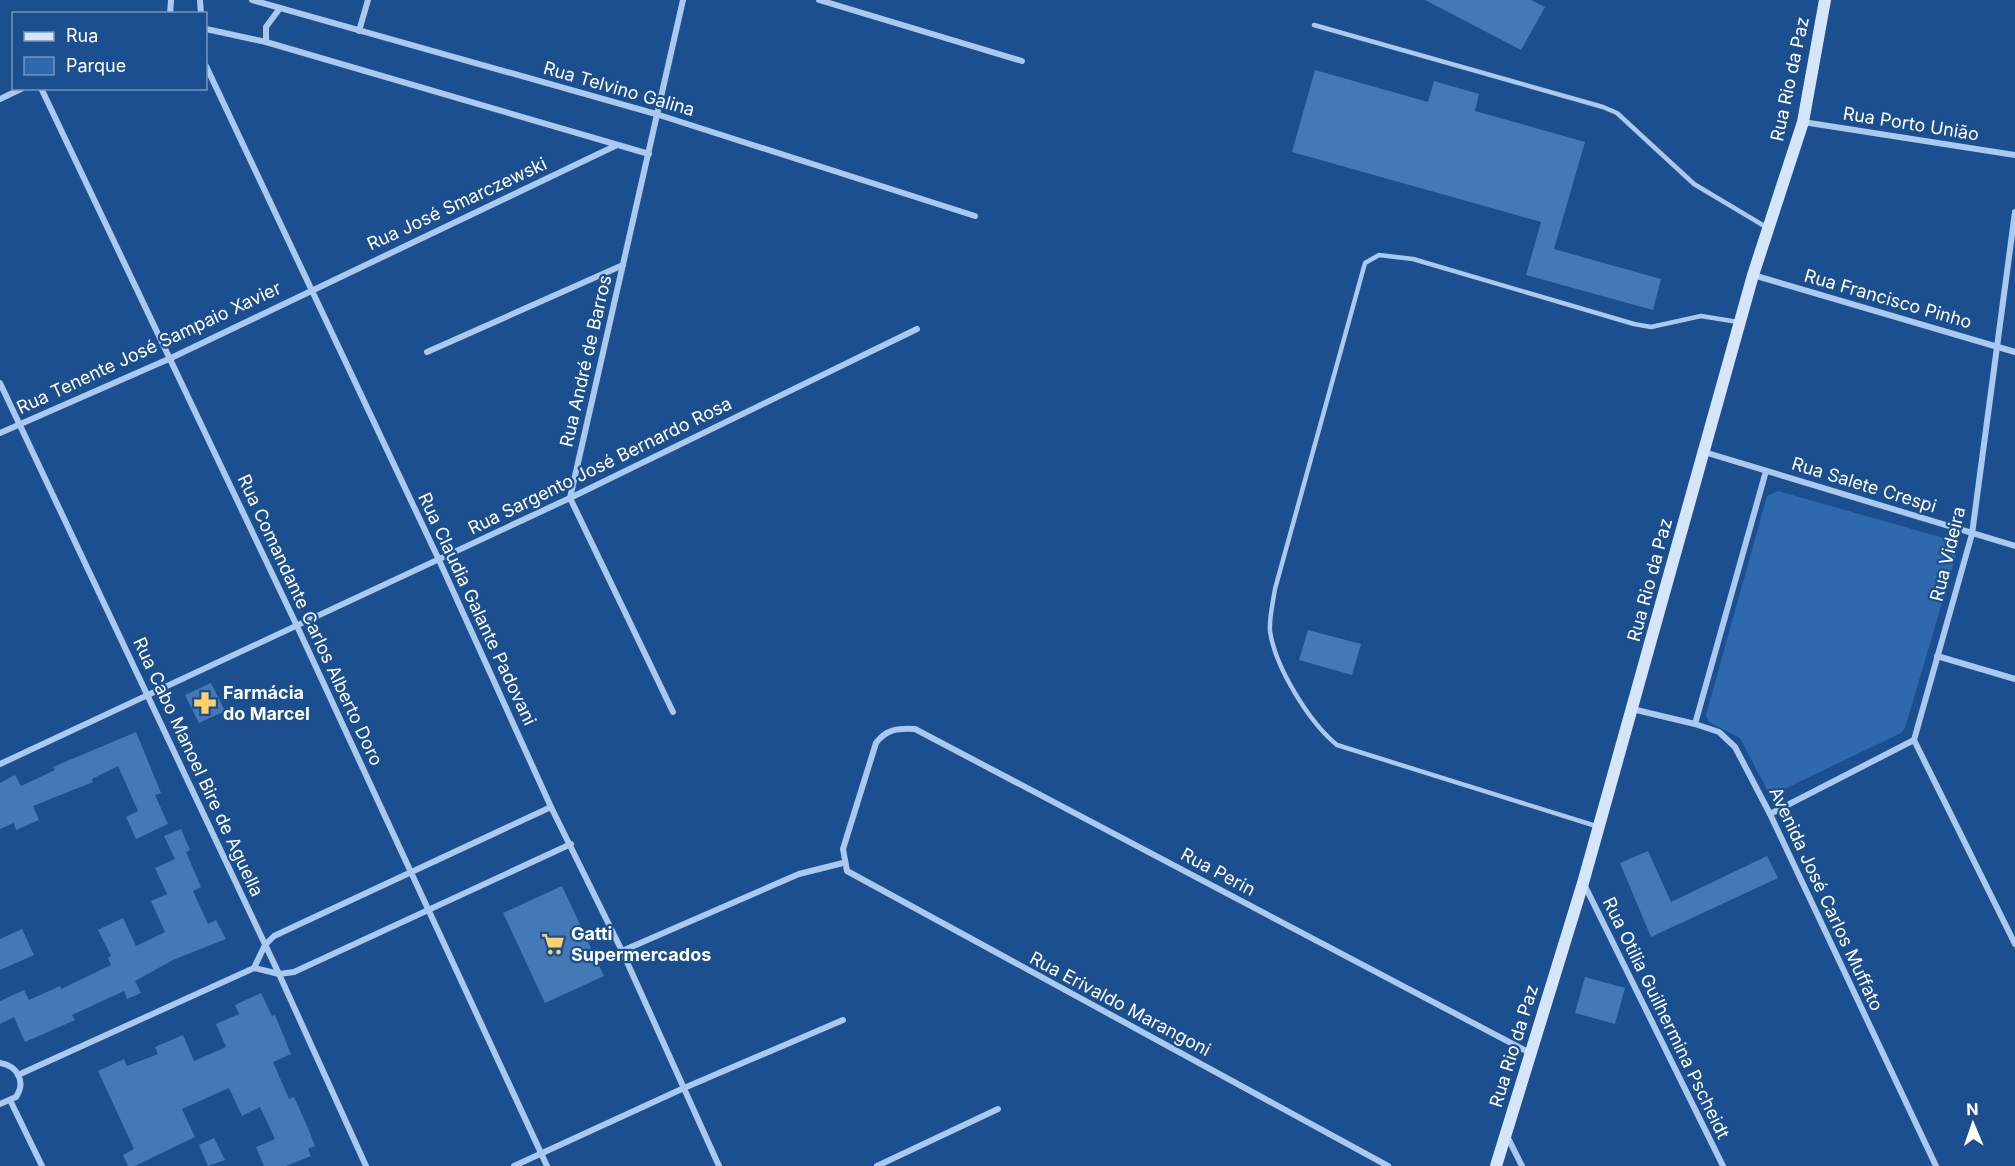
<svg xmlns="http://www.w3.org/2000/svg" width="2015" height="1166" font-family="Inter,sans-serif">
	<rect width="100%" height="100%" fill="#1b4f8f"/>
	<polygon fill="#2e69ad" points="1778,491 1951,540 1957,552 1905,728 1901,733 1776,793 1769,793 1740,738 1709,722 1706,715 1767,496"/>
	<g fill="#4478b7">
		<polygon points="1425,0 1531,0 1545,7 1521,50"/>
		<polygon points="1315,70 1428,102 1434,81 1479,94 1475,111 1585,142 1554,249 1661,279 1653,310 1526,275 1541,222 1292,152"/>
		<polygon points="1308,630 1361,644 1352,675 1299,660"/>
		<polygon points="211,683 225,711 199,723 185,695"/>
		<polygon points="136,732 161,793 155,795 168,824 136,839 126,817 138,811 118,766 92,779 93,782 33,806 39,820 16,830 14,823 0,829 0,783 15,775 21,786 55,770 53,767"/>
		<polygon points="181,829 190,850 186,852 201,887 193,891 208,924 216,920 226,939 173,960 135,981 141,993 127,999 124,991 72,1015 75,1020 25,1042 14,1017 0,1024 0,1001 24,990 29,1000 60,986 61,989 111,965 108,958 111,956 98,930 123,918 136,946 165,932 151,901 167,894 155,868 175,859 164,836"/>
		<polygon points="1648,851 1671,902 1767,856 1778,878 1651,937 1620,863"/>
		<polygon points="562,886 604,976 545,1003 503,913"/>
		<polygon points="22,929 34,955 0,970 0,939"/>
		<polygon points="1585,977 1625,988 1615,1024 1575,1013"/>
		<polygon points="261,993 272,1016 275,1015 291,1054 273,1062 289,1099 294,1097 308,1128 315,1146 308,1149 311,1156 286,1166 264,1166 256,1147 275,1139 260,1107 242,1116 229,1088 182,1109 195,1137 135,1166 128,1166 123,1155 134,1149 98,1071 124,1059 127,1066 158,1054 155,1047 183,1035 194,1061 226,1047 216,1024 239,1014 235,1005"/>
		<polygon points="214,1138 225,1160 208,1166 199,1145"/>
	</g>
	<g fill="none" stroke-linecap="round" stroke-linejoin="round">
		<g stroke="#a9c9ee" stroke-width="4.5">
			<polyline points="1314,25 1603,107 1617,113 1694,184 1766,227"/>
			<path d="M1596,826L1337,745C1309,722 1275,667 1270,631C1269,618 1273,602 1275,589L1365,263L1379,255L1413,259L1634,324L1651,327L1701,316L1738,322"/>
		</g>
		<g stroke="#a9c9ee" stroke-width="6">
			<polyline points="200,0 201,14"/>
			<polyline points="252,0 656,114 975,216"/>
			<polyline points="819,0 1022,61"/>
			<polyline points="170,14 171,0"/>
			<polyline points="206,29 266,42 649,154"/>
			<polyline points="359,31 368,0"/>
			<polyline points="266,42 266,27 280,8"/>
			<polyline points="206,66 439,560 551,807 622,951 719,1166"/>
			<polyline points="41,88 297,626 547,1166"/>
			<polyline points="0,99 23,88"/>
			<polyline points="1803,122 2015,155"/>
			<polyline points="1753,275 2015,352"/>
			<polyline points="427,352 623,265"/>
			<polyline points="0,383 279,974 366,1166"/>
			<polyline points="0,433 171,358 617,145"/>
			<polyline points="1704,452 2015,546"/>
			<polyline points="1937,656 2015,679"/>
			<polyline points="1632,709 1695,724 1719,732 1735,747 1770,814 1936,1166"/>
			<polyline points="673,712 570,498 683,0"/>
			<polyline points="1695,724 1766,471"/>
			<polyline points="1914,740 2015,944"/>
			<polyline points="0,764 570,498 917,329"/>
			<polyline points="1770,814 1914,740 1972,534 2015,212"/>
			<polyline points="1584,884 1723,1166"/>
			<polyline points="622,951 799,874 843,863"/>
			<polyline points="254,968 265,945 274,936 551,807"/>
			<path d="M0,1063C18,1066 26,1082 16,1097L0,1104"/>
			<polyline points="18,1075 254,968 279,974 294,972 571,844"/>
			<polyline points="11,1102 42,1166"/>
			<polyline points="1506,1134 1522,1166"/>
			<polyline points="514,1166 684,1088 843,1020"/>
			<polyline points="877,1166 998,1109"/>
			<path d="M1388,1166L847,871L843,849L876,743C886,729 899,728 915,729L1530,1053"/>
		</g>
		<polyline stroke="#d6e6fa" stroke-width="12" points="1496,1166 1583,883 1753,275 1803,122 1825,0"/>
	</g>
	<defs>
		<g id="pharmacy-bare" transform="scale(1.8)"><path d="M-2-6h4v4h4v4h-4v4h-4v-4h-4v-4h4Z" fill="#ffd166" stroke="#1b4f8f" stroke-width="2.5" paint-order="stroke"/></g>
		<g id="supermarket-bare" transform="scale(1.8)"><path d="M-6-5.5h2.5l.6 2H6L4.5 2H-2.5L-4.4-4H-6ZM-1.5 3.2a1.3 1.3 0 1 0 .1 0ZM3 3.2a1.3 1.3 0 1 0 .1 0Z" fill="#ffd166" stroke="#1b4f8f" stroke-width="2.5" paint-order="stroke"/></g>
	</defs>
	<g fill-rule="evenodd">
		<use href="#pharmacy-bare" x="205" y="703"/>
		<use href="#supermarket-bare" x="553" y="944"/>
	</g>
	<g text-anchor="middle" stroke-width="4.5" stroke-linejoin="round" paint-order="stroke">
		<g font-size="18" fill="#fff" stroke="#1b4f8f">
			<text transform="translate(1790 79) rotate(-78)" y="6">Rua Rio da Paz</text>
			<text transform="translate(619 89) rotate(16)" y="6">Rua Telvino Galina</text>
			<text transform="translate(1911 124) rotate(9)" y="6">Rua Porto União</text>
			<text transform="translate(457 204) rotate(-25)" y="6">Rua José Smarczewski</text>
			<text transform="translate(1888 299) rotate(16)" y="6">Rua Francisco Pinho</text>
			<text transform="translate(149 348) rotate(-25)" y="6">Rua Tenente José Sampaio Xavier</text>
			<text transform="translate(586 361) rotate(-77)" y="6">Rua André de Barros</text>
			<text transform="translate(600 466) rotate(-26)" y="6">Rua Sargento José Bernardo Rosa</text>
			<text transform="translate(1864 485) rotate(17)" y="6">Rua Salete Crespi</text>
			<text transform="translate(1948 554) rotate(-76)" y="6">Rua Videira</text>
			<text transform="translate(1650 580) rotate(-75)" y="6">Rua Rio da Paz</text>
			<text transform="translate(477 609) rotate(65)" y="6">Rua Claudia Galante Padovani</text>
			<text transform="translate(310 620) rotate(65)" y="6">Rua Comandante Carlos Alberto Doro</text>
			<text transform="translate(198 767) rotate(65)" y="6">Rua Cabo Manoel Bire de Aguella</text>
			<text transform="translate(1218 872) rotate(28)" y="6">Rua Perin</text>
			<text transform="translate(1826 899) rotate(65)" y="6">Avenida José Carlos Muffato</text>
			<text transform="translate(1120 1004) rotate(28)" y="6">Rua Erivaldo Marangoni</text>
			<text transform="translate(1666 1018) rotate(64)" y="6">Rua Otilia Guilhermina Pscheidt</text>
			<text transform="translate(1514 1046) rotate(-73)" y="6">Rua Rio da Paz</text>
		</g>
		<g font-size="18" font-weight="bold" fill="#fff" stroke="#1b4f8f" text-anchor="start">
			<text x="223" y="699">Farmácia<tspan x="223" dy="21">do Marcel</tspan></text>
			<text x="571" y="940">Gatti<tspan x="571" dy="21">Supermercados</tspan></text>
		</g>
	</g>
	<rect x="12" y="12" width="195" height="78" fill="#1b4f8f" stroke="#7695bc" stroke-width="1.5"/>
	<rect x="24" y="32" width="30" height="9" fill="#d6e6fa" stroke="#7695bc" stroke-width="1.5"/>
	<text x="66" y="42" font-size="18" fill="#ffffff">Rua</text>
	<rect x="24" y="57" width="30" height="18" fill="#2e69ad" stroke="#7695bc" stroke-width="1.5"/>
	<text x="66" y="72" font-size="18" fill="#ffffff">Parque</text>
	<g transform="translate(1973 1124) rotate(358)" stroke="#1b4f8f" stroke-width="4.5" paint-order="stroke">
	<path d="M0-4.5L10 22L0 15L-10 22Z" fill="#ffffff"/>
	<text y="-9" font-size="16" font-weight="bold" text-anchor="middle" fill="#ffffff">N</text>
	</g>
</svg>
